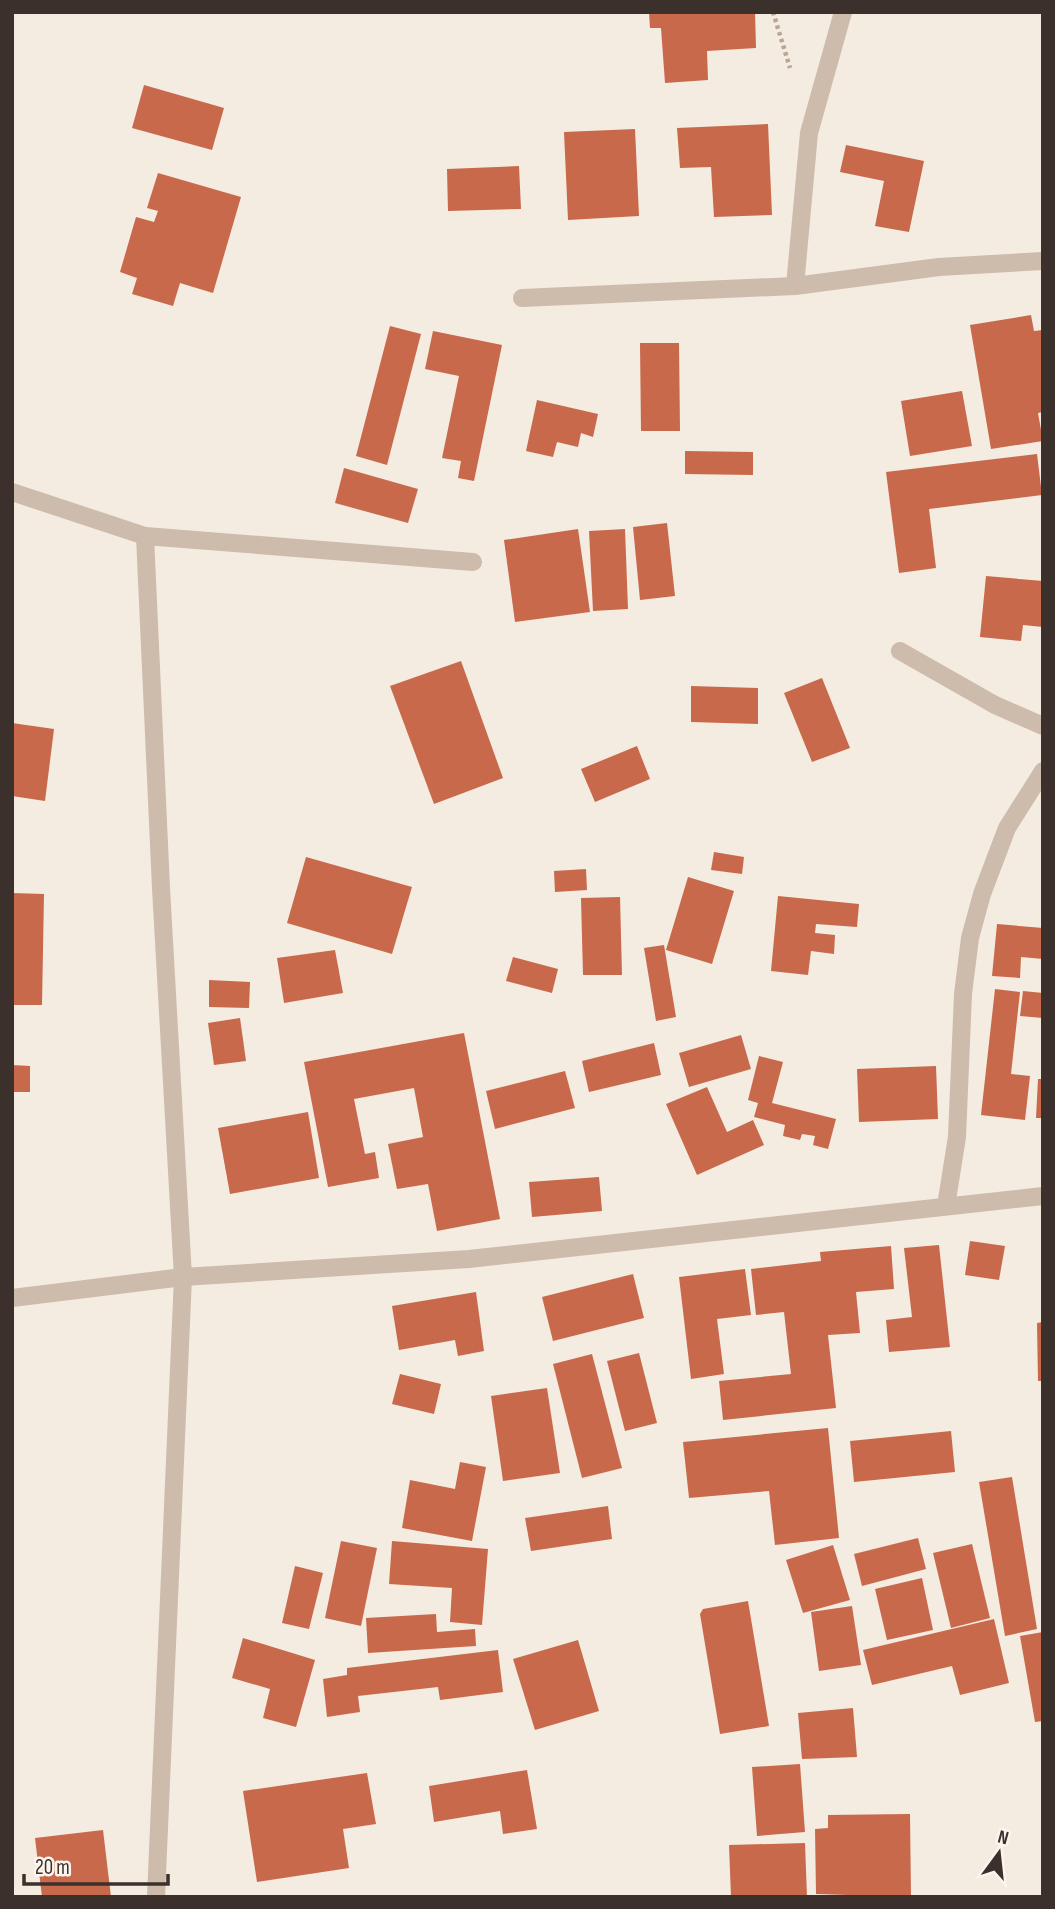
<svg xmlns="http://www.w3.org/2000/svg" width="1055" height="1909" font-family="'Sofia Sans Condensed',sans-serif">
	<rect width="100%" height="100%" fill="#f4ebe1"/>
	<g fill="#c8694b">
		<polygon points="649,12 755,12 756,48 707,51 708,80 665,83 661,28 650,28"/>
		<polygon points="144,85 224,108 212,150 132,128"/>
		<polygon points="768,124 772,215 714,217 711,167 680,168 677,128"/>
		<polygon points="635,129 639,216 568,220 564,132"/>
		<polygon points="846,145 924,161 909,232 875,226 884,181 840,172"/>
		<polygon points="519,166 521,209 448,211 447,169"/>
		<polygon points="158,173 241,197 213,293 180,283 173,306 132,294 137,278 120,272 136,217 154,222 158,211 147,208"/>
		<polygon points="1031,315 1034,331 1043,330 1043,412 1038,413 1043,441 991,449 970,325"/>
		<polygon points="390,326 421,334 387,465 356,456"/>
		<polygon points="433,331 502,345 474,481 458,478 461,461 442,458 459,376 425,369"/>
		<polygon points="640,343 679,343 680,431 641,431"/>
		<polygon points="962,391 972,446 910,456 901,401"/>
		<polygon points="537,400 598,414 593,437 581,433 578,447 557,442 553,457 526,451"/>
		<polygon points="685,451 753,452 753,475 685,474"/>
		<polygon points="1037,454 1042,495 929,509 936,568 899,573 886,472"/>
		<polygon points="344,468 418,489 408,523 335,503"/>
		<polygon points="667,523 675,596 640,600 633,527"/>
		<polygon points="578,529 590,612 515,622 504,540"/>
		<polygon points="625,529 628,609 593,611 589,531"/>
		<polygon points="986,576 1043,581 1043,627 1023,625 1021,641 980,637"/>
		<polygon points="461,661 503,778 434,804 390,686"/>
		<polygon points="822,678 850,748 812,762 784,693"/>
		<polygon points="691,686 758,688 758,724 691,722"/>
		<polygon points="12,723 54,729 45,801 12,796"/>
		<polygon points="637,746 650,779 595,802 581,769"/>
		<polygon points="714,852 744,857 742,874 711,870"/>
		<polygon points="306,857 412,887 392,954 287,923"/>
		<polygon points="586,869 587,890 555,892 554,871"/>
		<polygon points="688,877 734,891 712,964 666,950"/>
		<polygon points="12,893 44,894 42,1005 12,1005"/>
		<polygon points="778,896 859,904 857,927 816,924 815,933 835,935 834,954 811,951 808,975 771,971"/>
		<polygon points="620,897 622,975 583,975 581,898"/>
		<polygon points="997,924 1043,928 1043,959 1021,957 1020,978 992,976"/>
		<polygon points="664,945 676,1017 656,1021 644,948"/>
		<polygon points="335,950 343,993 284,1003 277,958"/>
		<polygon points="513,957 558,969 552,993 506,981"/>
		<polygon points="209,980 250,982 249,1008 209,1007"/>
		<polygon points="995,989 1020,992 1011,1074 1030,1076 1025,1120 981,1115"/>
		<polygon points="1023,991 1043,993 1043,1018 1020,1016"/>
		<polygon points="240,1018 246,1061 214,1065 208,1023"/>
		<polygon points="464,1033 500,1219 437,1231 428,1184 397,1189 388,1144 423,1137 414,1088 354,1099 365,1154 375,1152 379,1178 328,1187 304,1062"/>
		<polygon points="741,1035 751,1069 689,1087 679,1053"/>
		<polygon points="654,1043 661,1075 589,1092 582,1061"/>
		<polygon points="759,1056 783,1062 772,1103 836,1119 828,1149 813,1145 815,1136 802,1134 800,1140 783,1136 785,1125 754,1117 758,1103 748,1100"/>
		<polygon points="12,1065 30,1066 30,1092 12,1092"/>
		<polygon points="936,1066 938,1119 859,1122 857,1069"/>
		<polygon points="565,1071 575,1108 495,1129 486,1091"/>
		<polygon points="1038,1079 1043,1079 1043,1118 1036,1118"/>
		<polygon points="707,1087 727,1132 753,1120 764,1145 697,1175 666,1104"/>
		<polygon points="308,1112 319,1178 230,1194 218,1128"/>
		<polygon points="599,1177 602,1211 532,1217 529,1182"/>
		<polygon points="970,1241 1005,1246 999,1280 965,1275"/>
		<polygon points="939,1245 950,1347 889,1352 886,1320 912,1317 904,1248"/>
		<polygon points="891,1246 894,1289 856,1292 860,1333 828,1335 836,1408 723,1420 719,1381 791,1374 784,1312 756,1315 751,1269 821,1261 820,1252"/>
		<polygon points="745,1269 751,1315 717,1319 724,1374 691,1379 679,1277"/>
		<polygon points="633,1274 644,1318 553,1341 542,1297"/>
		<polygon points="476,1292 484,1351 458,1356 455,1340 399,1350 392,1306"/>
		<polygon points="1043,1322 1043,1381 1038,1381 1037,1323"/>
		<polygon points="639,1353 657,1423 625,1431 607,1361"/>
		<polygon points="592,1354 622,1468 582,1478 553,1364"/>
		<polygon points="400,1374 441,1384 434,1414 392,1404"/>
		<polygon points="547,1388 560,1473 503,1481 491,1396"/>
		<polygon points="828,1428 839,1538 775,1545 769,1491 689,1498 683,1442"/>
		<polygon points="951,1431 955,1472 854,1482 850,1441"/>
		<polygon points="460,1462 486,1467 472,1541 402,1528 410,1480 455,1489"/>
		<polygon points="1012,1477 1037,1629 1005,1636 979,1482"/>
		<polygon points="608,1506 612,1539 531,1551 525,1518"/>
		<polygon points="918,1538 926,1569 862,1586 854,1554"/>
		<polygon points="341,1541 377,1548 361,1626 325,1618"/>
		<polygon points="392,1541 488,1549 482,1625 450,1622 452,1588 389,1584"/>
		<polygon points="972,1544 990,1618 951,1628 933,1553"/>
		<polygon points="833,1545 850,1600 803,1613 786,1560"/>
		<polygon points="295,1566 323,1573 309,1629 282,1623"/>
		<polygon points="922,1578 933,1630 887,1640 875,1589"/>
		<polygon points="748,1601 769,1726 720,1734 700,1614 703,1609"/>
		<polygon points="852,1606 861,1665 819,1671 811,1612"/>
		<polygon points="436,1614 437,1632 475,1629 476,1646 368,1653 366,1618"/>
		<polygon points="994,1619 1009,1683 960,1695 952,1666 872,1685 863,1650"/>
		<polygon points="1043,1632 1043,1721 1035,1722 1020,1636"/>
		<polygon points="243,1638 315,1660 296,1727 263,1718 270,1689 232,1678"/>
		<polygon points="578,1640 599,1711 535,1730 513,1659"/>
		<polygon points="498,1650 503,1692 440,1700 438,1687 358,1696 360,1712 327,1717 323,1679 347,1675 347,1668"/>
		<polygon points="853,1708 857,1757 802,1759 798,1713"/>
		<polygon points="800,1764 805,1832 757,1836 752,1767"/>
		<polygon points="527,1770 537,1829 503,1834 500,1811 434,1822 429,1786"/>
		<polygon points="367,1773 376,1824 343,1829 349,1868 257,1882 243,1791"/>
		<polygon points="910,1814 911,1897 816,1894 815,1829 828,1828 828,1815"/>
		<polygon points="103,1830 111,1897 42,1897 35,1838"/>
		<polygon points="805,1843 807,1897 731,1897 729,1845"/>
	</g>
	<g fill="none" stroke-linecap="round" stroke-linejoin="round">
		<polyline stroke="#b9a596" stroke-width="4.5" stroke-dasharray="3.5 3.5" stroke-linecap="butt" points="773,12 790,68"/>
		<g stroke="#cdbbac" stroke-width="18">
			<polyline points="795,286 809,133 843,12"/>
			<polyline points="522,298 795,286 939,267 1043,261"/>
			<polyline points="12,492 145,536 473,562"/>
			<polyline points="145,536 161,888 183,1277 156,1897"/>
			<polyline points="900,651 995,705 1043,726"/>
			<polyline points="946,1206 957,1137 963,994 970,938 982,894 1007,828 1043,771"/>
			<polyline points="12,1298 183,1277 469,1259 1043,1196"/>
		</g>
	</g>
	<rect width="1055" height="1909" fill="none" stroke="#3b302b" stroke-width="28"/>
	<g transform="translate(999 1853) rotate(15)" stroke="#fbf5ee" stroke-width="5" paint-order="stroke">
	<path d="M0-5L12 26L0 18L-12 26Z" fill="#3b302b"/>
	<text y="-10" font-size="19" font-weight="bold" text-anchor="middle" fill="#3b302b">N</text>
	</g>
	<path d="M24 1874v10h144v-10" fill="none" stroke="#3b302b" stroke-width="3.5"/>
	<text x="35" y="1874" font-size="21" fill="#3b302b" stroke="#fbf5ee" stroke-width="5" paint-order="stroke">20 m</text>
</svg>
